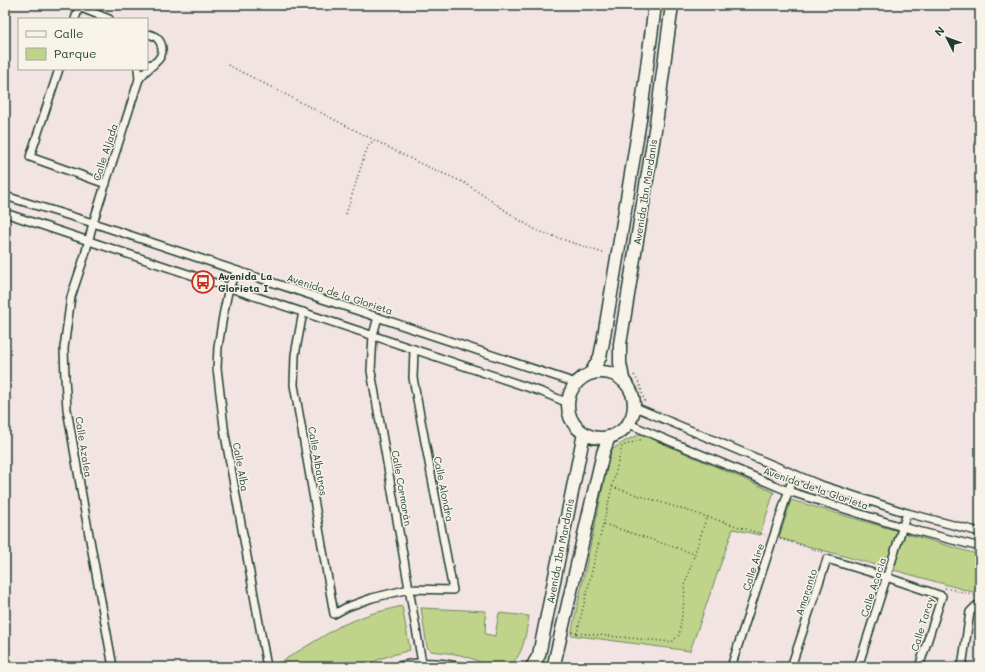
<svg xmlns="http://www.w3.org/2000/svg" width="985" height="672" font-family="Mali,sans-serif">
	<rect width="100%" height="100%" fill="#f1e4e2"/>
	<filter id="ink" filterUnits="userSpaceOnUse"><feTurbulence type="fractalNoise" baseFrequency=".025" numOctaves="2"/><feDisplacementMap in="SourceGraphic" scale="8" xChannelSelector="R" yChannelSelector="G"/><feConvolveMatrix kernelMatrix="1 2 1 2 8 2 1 2 1" color-interpolation-filters="sRGB"/></filter>
	<g filter="url(#ink)">
		<g fill="#bfd48a" stroke="#6f885f">
			<polygon points="641,434 774,492 760,535 733,529 690,651 571,635 611,450 627,440"/>
			<polygon points="791,500 980,555 980,594 779,538"/>
			<polygon points="402,606 410,650 382,658 361,667 274,667 274,666 340,626 370,614"/>
			<path d="M421,608L486,611L485,634L495,636L499,613L529,616C525,636 523,672 493,667C485,666 478,660 470,658C457,653 444,653 431,651L427,647Z"/>
		</g>
		<g fill="none" stroke-linecap="round" stroke-linejoin="round">
			<g stroke="#1f3d34" stroke-width="10">
				<g id="minor">
					<polyline points="75,19 79,7 109,19"/>
					<path d="M147,34C167,36 167,63 147,65"/>
					<polyline points="59,69 30,157 106,184"/>
					<polyline points="138,69 139,79 146,71 154,64"/>
					<polyline points="5,196 93,223 576,383"/>
					<polyline points="5,213 542,392 568,403"/>
					<polyline points="237,271 229,287 223,316 218,347 217,368 225,435 267,667"/>
					<polyline points="303,312 295,355 294,385 334,614 347,607 372,598 409,589 453,590 413,378 414,349"/>
					<polyline points="378,317 373,335 371,371 422,663"/>
					<polyline points="635,407 818,484 907,513 980,532"/>
					<polyline points="629,424 788,491 902,527 980,547"/>
					<polyline points="113,667 84,507 67,409 65,378 64,348 71,297 85,255 93,223 139,79"/>
					<path d="M395,667C417,661 440,662 462,667"/>
					<polyline points="731,667 794,474"/>
					<polyline points="791,667 827,559 886,577 942,596 919,667"/>
					<polyline points="858,667 907,513"/>
					<polyline points="962,667 970,612 976,606 980,607"/>
				</g>
			</g>
			<g stroke="#1f3d34" stroke-width="15">
				<g id="primary">
					<circle cx="601" cy="405" r="33"/>
					<polyline points="591,373 600,357 603,342 640,120 655,5"/>
					<polyline points="623,379 620,363 620,344 656,124 672,5"/>
					<polyline points="532,667 539,655 584,433"/>
					<polyline points="554,667 555,660 603,453 609,437"/>
				</g>
			</g>
			<g stroke="#1f3d34" stroke-width="1.5" stroke-dasharray="1 3" stroke-linecap="butt">
				<polyline points="228,65 417,162 465,183 521,221 538,231 606,254"/>
				<polyline points="346,214 365,154 369,145 374,140"/>
				<path d="M634,375C642,386 641,391 645,403"/>
				<polyline points="612,487 765,535"/>
				<polyline points="604,524 695,554"/>
				<polyline points="780,539 823,552"/>
				<polyline points="945,588 980,596"/>
				<polyline points="572,632 577,633 622,446 643,439"/>
				<polyline points="577,633 672,642 679,635 684,602 685,584 707,516"/>
			</g>
			<use href="#minor" stroke="#f7f3e8" stroke-width="7"/>
			<use href="#primary" stroke="#f7f3e8" stroke-width="12"/>
		</g>
	</g>
	<defs>
		<g id="bus-ring" transform="scale(1.15)"><circle r="9.5" fill="#f7f3e8" stroke="#c8321e" stroke-width="1.5"/><path d="M-5-6H5V4H4V6H2V4H-2V6H-4V4H-5ZM-3.5-4V0h7V-4ZM-3.5 1.2v1.5H-2V1.2ZM2 1.2v1.5H3.5V1.2Z" fill="#c8321e"/></g>
	</defs>
	<g fill-rule="evenodd">
		<use href="#bus-ring" x="203" y="282"/>
	</g>
	<g text-anchor="middle" stroke-width="3" stroke-linejoin="round" paint-order="stroke">
		<g font-size="10" fill="#1f3d34" stroke="#f7f3e8">
			<text transform="translate(105 152) rotate(-72)" y="4">Calle Aljada</text>
			<text transform="translate(645 192) rotate(-81)" y="4">Avenida Ibn Mardanis</text>
			<text transform="translate(340 294) rotate(18)" y="4">Avenida de la Glorieta</text>
			<text transform="translate(84 447) rotate(81)" y="4">Calle Azalea</text>
			<text transform="translate(318 461) rotate(80)" y="4">Calle Albatros</text>
			<text transform="translate(241 467) rotate(80)" y="4">Calle Alba</text>
			<text transform="translate(402 488) rotate(80)" y="4">Calle Cormorán</text>
			<text transform="translate(816 488) rotate(19)" y="4">Avenida de la Glorieta</text>
			<text transform="translate(444 489) rotate(79)" y="4">Calle Alondra</text>
			<text transform="translate(560 551) rotate(-79)" y="4">Avenida Ibn Mardanis</text>
			<text transform="translate(753 567) rotate(-72)" y="4">Calle Aire</text>
			<text transform="translate(873 587) rotate(-72)" y="4">Calle Acacia</text>
			<text transform="translate(806 592) rotate(-72)" y="4">Amaranto</text>
			<text transform="translate(922 624) rotate(-73)" y="4">Calle Taray</text>
		</g>
		<g font-size="10" font-weight="bold" fill="#1f3d34" stroke="#f7f3e8" text-anchor="start">
			<text x="218" y="280">Avenida La<tspan x="218" dy="12">Glorieta I</tspan></text>
		</g>
	</g>
	<rect width="985" height="672" fill="none" stroke="#f7f3e8" stroke-width="20"/>
	<rect x="10" y="10" width="965" height="652" fill="none" stroke="#1f3d34" stroke-width="1.5" filter="url(#ink)"/>
	<rect x="18" y="18" width="130" height="52" fill="#f7f3e8" stroke="#a1aaa0"/>
	<rect x="26" y="31" width="20" height="6" fill="#f7f3e8" stroke="#a1aaa0"/>
	<text x="54" y="38" font-size="12" fill="#1f3d34">Calle</text>
	<rect x="26" y="48" width="20" height="12" fill="#bfd48a" stroke="#a1aaa0"/>
	<text x="54" y="58" font-size="12" fill="#1f3d34">Parque</text>
	<g transform="translate(947 38) rotate(312)" stroke="#f7f3e8" stroke-width="3" paint-order="stroke">
	<path d="M0-3L7 15L0 10L-7 15Z" fill="#1f3d34"/>
	<text y="-6" font-size="11" font-weight="bold" text-anchor="middle" fill="#1f3d34">N</text>
	</g>
</svg>
